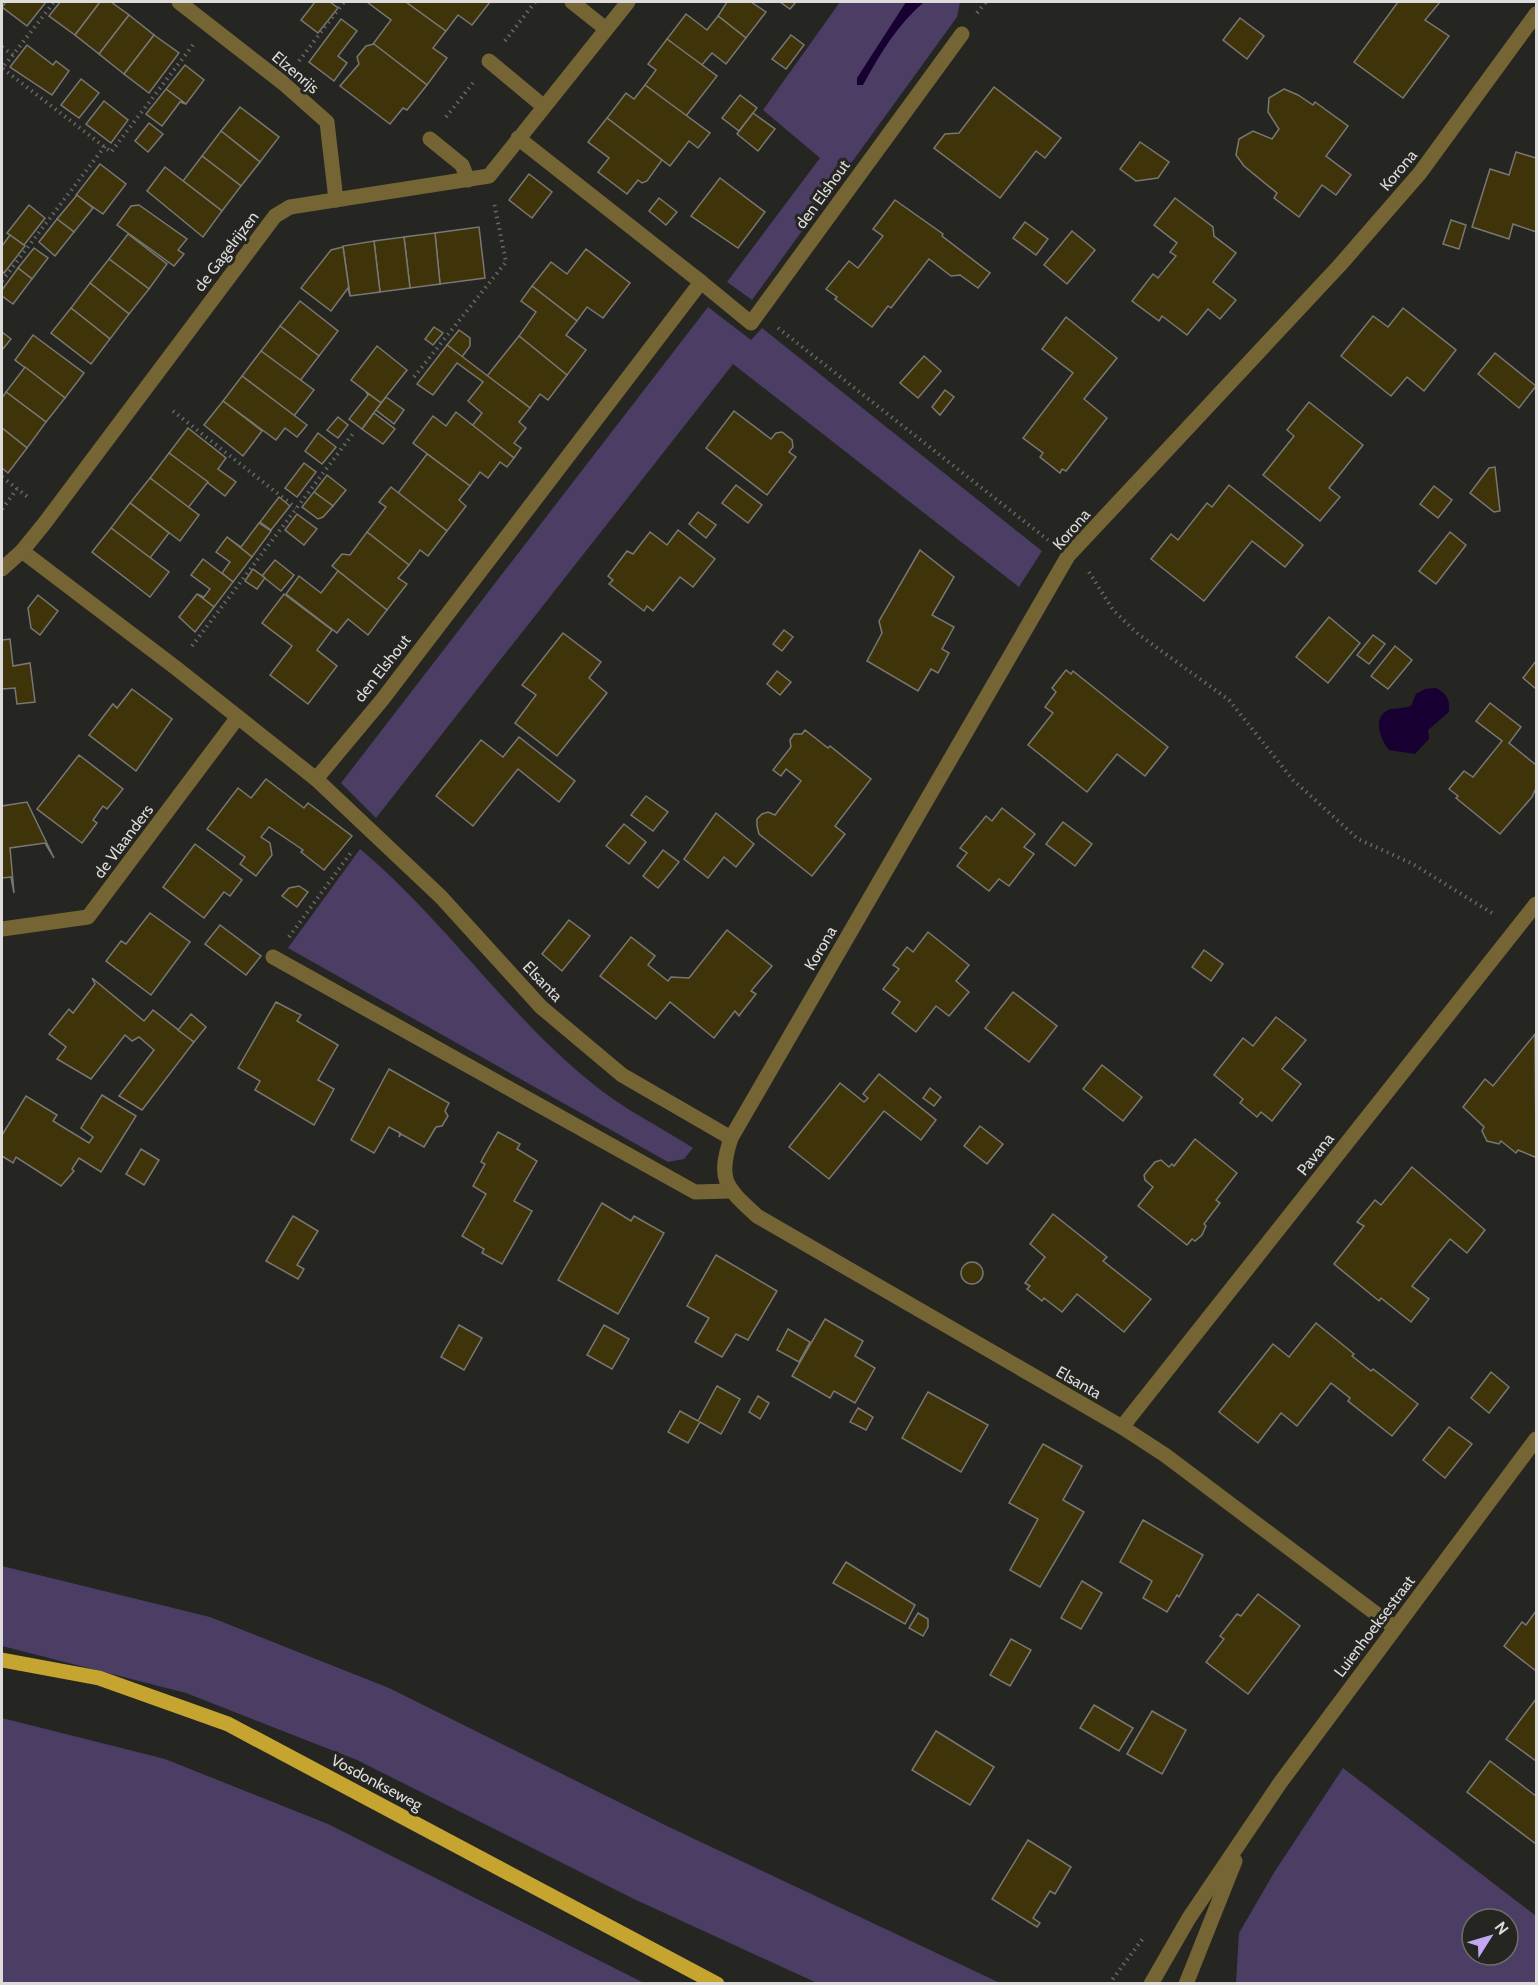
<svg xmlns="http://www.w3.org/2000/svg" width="1538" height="1985" font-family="Cabin,sans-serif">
	<rect width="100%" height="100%" fill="#252522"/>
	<g fill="#4b3d64" fill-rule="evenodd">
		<polygon points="840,2 960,2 957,17 752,300 727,282 820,158 763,110"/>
		<polygon points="708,307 751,340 762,328 1042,551 1019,587 733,364 376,818 341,783"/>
		<path d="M360,849C445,920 507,1015 593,1084C623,1109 661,1127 693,1148L684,1159L668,1162L288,948Z"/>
		<polygon points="2,1566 210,1617 389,1688 669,1827 1000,1983 817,1983 634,1899 357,1760 186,1693 2,1646"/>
		<polygon points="2,1718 165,1759 328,1824 644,1983 2,1983"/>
		<path d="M1343,1768L1536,1916V1983H1236L1239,1933L1275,1871ZM1472,1919H1508V1955H1472Z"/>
	</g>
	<g fill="#180032">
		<path d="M906,2H924C897,25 880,54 863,85H857V78Z"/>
		<path d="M1436,688C1447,694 1450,699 1449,712L1428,730L1429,739L1415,754L1389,750C1380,739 1371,715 1391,709C1398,708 1405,708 1411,706L1416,694L1425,689Z"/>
	</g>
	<g fill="#3f330a" stroke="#787774" stroke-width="1.5">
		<polygon points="6,2 46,2 27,26 2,7"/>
		<polygon points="60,2 100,2 75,35 49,16"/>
		<polygon points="100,2 111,2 129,15 99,54 75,35"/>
		<polygon points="315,2 330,2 338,8 318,33 301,20"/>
		<polygon points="367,2 406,2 446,31 433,48 447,58 427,85 373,44 391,20"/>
		<polygon points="406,2 490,2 472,25 458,15 446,31"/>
		<polygon points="727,2 751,2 766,12 746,38 718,16"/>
		<polygon points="780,2 796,2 790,9"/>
		<polygon points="1398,2 1440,2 1425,20 1449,36 1403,98 1354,62"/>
		<polygon points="686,14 707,30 718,16 746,38 726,64 712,53 701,66 667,39"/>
		<polygon points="129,15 154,35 124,74 99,54"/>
		<polygon points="1240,18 1264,36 1247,59 1223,40"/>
		<polygon points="341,19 357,31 338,56 347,63 334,81 309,62"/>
		<polygon points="154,35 179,53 149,93 124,74"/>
		<polygon points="791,35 804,45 786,69 772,59"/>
		<polygon points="667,39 717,76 686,116 645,85 656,70 648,64"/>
		<polygon points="374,44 427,85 407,110 403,108 390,124 340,86 359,64 357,57 366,46"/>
		<polygon points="27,45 53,65 56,61 69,71 52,95 10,67"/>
		<polygon points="185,65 204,80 186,104 166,89"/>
		<polygon points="81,79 99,93 79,118 61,105"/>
		<polygon points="645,85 710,133 698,148 689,141 670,166 607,118 626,93 634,99"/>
		<polygon points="994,87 1061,138 1045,158 1036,151 1000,198 934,148 945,134 959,133"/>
		<polygon points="166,89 186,104 180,102 162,126 146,114"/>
		<polygon points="1284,89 1298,95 1313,105 1315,102 1348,126 1326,156 1351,175 1336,195 1322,185 1299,217 1274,198 1277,193 1244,166 1236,155 1239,139 1253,131 1272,139 1279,129 1268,112 1269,98"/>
		<polygon points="740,95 757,108 739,131 722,118"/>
		<polygon points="104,101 128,120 111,143 86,124"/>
		<polygon points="240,107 279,137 260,162 221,131"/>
		<polygon points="753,113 775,129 758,151 737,134"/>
		<polygon points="607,118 662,160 647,181 642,183 638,180 627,194 598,172 609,158 588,142"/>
		<polygon points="149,123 163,134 148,152 135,141"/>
		<polygon points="221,131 260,162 241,186 202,156"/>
		<polygon points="1140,142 1169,162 1158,178 1136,181 1120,169"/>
		<polygon points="1516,152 1536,158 1536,232 1513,224 1509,239 1472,227 1490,169 1509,175"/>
		<polygon points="202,156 241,186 222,211 183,181"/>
		<polygon points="100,164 126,184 103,214 76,195"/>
		<polygon points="165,167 222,211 203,237 147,191"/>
		<polygon points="529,174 552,192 532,218 509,200"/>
		<polygon points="720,178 765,212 738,248 691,216"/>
		<polygon points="77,195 93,208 74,232 57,219"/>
		<polygon points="659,198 677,212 666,225 649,211"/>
		<polygon points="1175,198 1213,227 1214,236 1236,253 1213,282 1236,300 1220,319 1208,309 1187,335 1162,316 1159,321 1132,301 1153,274 1158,278 1176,256 1170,252 1177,243 1154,225"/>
		<polygon points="895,200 943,234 942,236 990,273 978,288 960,275 951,276 929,259 891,308 888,306 872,327 835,299 837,297 826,289 849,261 858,268 883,236 873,229"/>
		<polygon points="29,205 45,218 24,245 7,233"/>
		<polygon points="139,205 187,239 178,250 184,254 174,266 117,225 131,206"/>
		<polygon points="57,219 74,232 55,256 39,242"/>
		<polygon points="1451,220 1466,225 1459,249 1443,244"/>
		<polygon points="1025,222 1048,239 1036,255 1013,238"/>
		<polygon points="479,227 485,278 440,284 435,233"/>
		<polygon points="1072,231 1095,250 1067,284 1044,265"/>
		<polygon points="435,233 440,284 410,288 404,237"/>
		<polygon points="128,234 167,264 149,289 109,259"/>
		<polygon points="10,235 25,246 4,273 2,271 2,246"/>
		<polygon points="404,237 410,288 380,292 374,241"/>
		<polygon points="374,241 380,292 350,296 343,246"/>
		<polygon points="343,247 350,296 348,288 331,311 301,288 331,250"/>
		<polygon points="34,248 48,258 32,279 18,268"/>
		<polygon points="586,249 630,283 603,318 587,307 577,321 532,286 551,262 567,274"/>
		<polygon points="109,259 149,289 129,314 90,283"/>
		<polygon points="18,268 32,279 13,304 2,296 2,290"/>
		<polygon points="90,283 129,314 110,339 71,308"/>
		<polygon points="532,286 577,321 566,335 586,350 567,375 519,336 536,312 521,301"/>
		<polygon points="300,301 338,331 319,356 280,326"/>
		<polygon points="71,308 110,339 91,364 51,333"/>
		<polygon points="1403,308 1456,350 1424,391 1407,377 1391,396 1341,356 1373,316 1388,327"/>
		<polygon points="1066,317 1117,358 1084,399 1107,418 1066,471 1062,469 1060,473 1040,457 1043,453 1023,438 1073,373 1042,349"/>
		<polygon points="280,326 319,356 300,381 261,351"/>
		<polygon points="434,327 443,333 433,345 425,339"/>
		<polygon points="459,330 470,338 470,346 462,357 447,345"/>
		<polygon points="2,332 11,339 2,350"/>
		<polygon points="33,335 84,373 65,398 15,360"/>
		<polygon points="519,336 567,375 548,400 540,394 530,408 487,376"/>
		<polygon points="447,345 530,408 519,422 526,428 514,443 521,448 514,458 472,426 482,413 468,401 483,382 457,363 433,395 417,384"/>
		<polygon points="377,346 407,370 381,403 351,380"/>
		<polygon points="261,351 314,390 294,416 242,376"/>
		<polygon points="1495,353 1536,386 1519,408 1478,374"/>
		<polygon points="924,356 941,371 918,398 900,383"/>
		<polygon points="25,367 65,398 46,422 6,392"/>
		<polygon points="242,376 307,425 297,437 285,428 276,440 223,401"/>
		<polygon points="945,390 954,397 940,415 932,407"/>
		<polygon points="6,392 46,422 27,448 2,428 2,398"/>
		<polygon points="366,392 381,403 362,429 349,419 368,395"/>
		<polygon points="386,397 404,410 394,424 376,410"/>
		<polygon points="223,401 262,431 243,456 204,425"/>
		<polygon points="1309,402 1363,445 1329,488 1340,497 1320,521 1263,475 1294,436 1287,430"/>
		<polygon points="734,411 771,439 776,433 782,432 792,440 793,447 789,452 796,457 767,495 706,448"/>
		<polygon points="456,412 514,458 507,467 500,462 488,478 480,472 470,486 413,443 433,416 446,426"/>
		<polygon points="374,413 395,429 383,444 362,429"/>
		<polygon points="338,417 348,425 338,438 327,430"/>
		<polygon points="2,428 27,448 8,473 2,468"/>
		<polygon points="188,428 226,458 218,469 236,482 225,496 169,453"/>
		<polygon points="318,433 336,447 322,464 305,451"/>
		<polygon points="169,453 208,482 188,508 150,478"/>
		<polygon points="427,454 470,486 459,500 466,506 447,531 398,493"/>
		<polygon points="304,463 316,472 297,497 285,488"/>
		<polygon points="1495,467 1500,511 1494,512 1470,493 1489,468"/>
		<polygon points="327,475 346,490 333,506 314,492"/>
		<polygon points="150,478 199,515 180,541 130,503"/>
		<polygon points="736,485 762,505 748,523 722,503"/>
		<polygon points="1229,485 1303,545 1285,567 1252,541 1204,601 1151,559 1171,534 1178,540 1207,503 1212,507"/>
		<polygon points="1434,486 1452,500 1438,518 1420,504"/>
		<polygon points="391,487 447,531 428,556 420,550 409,565 367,532 386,507 379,502"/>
		<polygon points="314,492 333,506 323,517 318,519 302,507"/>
		<polygon points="279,497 290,506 271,530 260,522"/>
		<polygon points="130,503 169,533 150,558 111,528"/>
		<polygon points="698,512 716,525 706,538 689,524"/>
		<polygon points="297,514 317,529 304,545 285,530"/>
		<polygon points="259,523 271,531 252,557 227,537 241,547"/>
		<polygon points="111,528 169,572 150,597 92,552"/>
		<polygon points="678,530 715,559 693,587 680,577 653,611 647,606 644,611 609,584 613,580 608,576 627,551 633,554 650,532 667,545"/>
		<polygon points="367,532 409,565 398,578 407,584 387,610 332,566 342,554 350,555"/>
		<polygon points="1450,532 1466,545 1436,584 1419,571"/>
		<polygon points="227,537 252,557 233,582 222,573 230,562 216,552"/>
		<polygon points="920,550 954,577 932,615 954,627 942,649 949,653 938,673 931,669 918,691 867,661 882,633 879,621"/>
		<polygon points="203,559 233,582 214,607 197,594 204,597 210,589 191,575"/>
		<polygon points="275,560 294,575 281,591 262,576"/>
		<polygon points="253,569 265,578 257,589 245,581"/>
		<polygon points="338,571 387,610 368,635 348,619 337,633 286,594 299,576 321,593"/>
		<polygon points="197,594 214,607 195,632 179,617"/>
		<polygon points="284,594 332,630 317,650 337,666 308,704 270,675 292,646 262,623"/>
		<polygon points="38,595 58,611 40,635 31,628 28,608"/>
		<polygon points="1329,617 1360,643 1328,683 1296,657"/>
		<polygon points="784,630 793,637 782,651 773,644"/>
		<polygon points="563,633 601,662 589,678 607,693 557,756 515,723 536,695 522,685"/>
		<polygon points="1373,635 1385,644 1369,664 1357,655"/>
		<polygon points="10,639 13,666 30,663 35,702 17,704 15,688 2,689 2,640"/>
		<polygon points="1395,646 1412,660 1388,689 1371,676"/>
		<polygon points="1536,661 1536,689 1523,678"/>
		<polygon points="1066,670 1071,674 1073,671 1168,747 1145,776 1117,754 1087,792 1028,745 1053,713 1045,707 1056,692 1052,688"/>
		<polygon points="777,671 791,682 780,695 767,684"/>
		<polygon points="132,689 172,719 136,771 89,735 113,704 117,708"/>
		<polygon points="1490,703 1521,727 1509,743 1536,765 1536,788 1532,797 1500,834 1456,798 1458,796 1449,789 1464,771 1473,777 1502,741 1476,721"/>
		<polygon points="805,730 828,748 830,746 871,779 835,826 845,834 812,876 759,834 757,826 757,819 762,814 768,812 775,815 801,781 786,769 781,776 773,770 791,747 790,740 794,734 802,734"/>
		<polygon points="519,737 575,781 559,802 518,769 473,826 436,796 481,740 503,757"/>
		<polygon points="79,755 123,789 107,809 103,806 93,820 97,823 82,843 37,809"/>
		<polygon points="266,779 304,808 308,803 352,836 324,870 301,852 303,850 269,827 261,837 270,843 272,855 256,876 240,864 245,857 207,829 238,788 251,798"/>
		<polygon points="646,796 668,812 653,831 631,815"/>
		<polygon points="27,802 54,858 45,843 10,848 14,893 11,877 2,878 2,806"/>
		<polygon points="1002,808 1035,834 1024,847 1034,854 1009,886 999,879 989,891 957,866 967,853 960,848 986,816 992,821"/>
		<polygon points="716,813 754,844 736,867 724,857 708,878 684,859"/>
		<polygon points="1063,822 1092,844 1075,866 1046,844"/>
		<polygon points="624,824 646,842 629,864 606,846"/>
		<polygon points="195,844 242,880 230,896 224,892 204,918 163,887"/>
		<polygon points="663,850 679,862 658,888 643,876"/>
		<polygon points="299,886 308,892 297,907 282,896 289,888"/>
		<polygon points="150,913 190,942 151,995 106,961 121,941 126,944"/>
		<polygon points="569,920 590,936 562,971 542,954"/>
		<polygon points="220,925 261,956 246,975 205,944"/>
		<polygon points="727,930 772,966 751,991 756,994 741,1013 739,1016 735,1011 714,1038 670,1002 656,1019 600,976 631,937 655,956 648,965 668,981 671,977 689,978"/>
		<polygon points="928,932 969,965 956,981 969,992 949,1016 936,1006 916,1032 892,1013 900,1002 883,989 899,969 893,965 907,947 913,952"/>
		<polygon points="1204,950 1223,964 1211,981 1192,967"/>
		<polygon points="92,978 144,1021 153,1010 194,1042 142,1110 119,1096 154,1050 139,1037 132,1041 125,1035 91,1079 57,1059 66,1047 49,1034 69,1009 73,1013 95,984"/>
		<polygon points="1013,992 1057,1026 1029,1062 985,1028"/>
		<polygon points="276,1002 301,1015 297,1021 338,1045 318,1080 334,1089 314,1125 255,1090 260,1081 238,1068"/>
		<polygon points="191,1014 206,1027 194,1042 178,1030"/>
		<polygon points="1276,1017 1306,1040 1282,1069 1301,1084 1272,1121 1261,1112 1257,1117 1240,1103 1243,1099 1214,1075 1243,1038 1253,1046"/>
		<polygon points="1535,1034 1536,1156 1535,1157 1518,1150 1516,1153 1501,1141 1499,1144 1487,1141 1482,1131 1484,1127 1463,1107 1485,1079 1493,1086"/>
		<polygon points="1102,1065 1142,1097 1123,1121 1083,1089"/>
		<polygon points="389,1069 449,1103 445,1111 448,1116 442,1126 436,1127 424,1147 401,1134 399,1137 400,1133 389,1127 374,1153 351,1140"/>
		<polygon points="879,1074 936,1120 921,1140 884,1111 829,1179 789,1147 840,1083 864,1102 868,1098 863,1094"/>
		<polygon points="930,1088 941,1097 934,1106 923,1098"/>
		<polygon points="102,1095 136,1116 101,1172 79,1158 72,1169 74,1171 61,1186 16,1157 13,1163 2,1156 2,1135 26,1096 57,1115 53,1121 89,1143 93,1137 81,1128"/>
		<polygon points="980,1126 1003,1144 987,1164 964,1146"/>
		<polygon points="498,1132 520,1144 517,1149 537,1161 514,1201 532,1211 502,1264 482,1253 484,1249 462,1236 486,1194 473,1186 485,1164 481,1162 484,1156"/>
		<polygon points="1195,1139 1237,1173 1216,1200 1220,1203 1204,1224 1206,1226 1202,1235 1195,1241 1192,1239 1187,1245 1138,1206 1153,1187 1145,1180 1144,1175 1155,1162 1161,1160 1169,1167 1172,1164 1174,1166"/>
		<polygon points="141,1149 159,1160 144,1185 126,1174"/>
		<polygon points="1412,1167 1485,1230 1467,1253 1450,1239 1412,1286 1429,1299 1411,1322 1381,1298 1379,1301 1334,1264 1364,1226 1357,1222 1375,1200 1381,1205"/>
		<polygon points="602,1203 631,1221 634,1216 664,1233 618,1314 558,1280"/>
		<polygon points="1053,1214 1107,1257 1103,1261 1151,1299 1124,1332 1077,1294 1062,1312 1044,1298 1042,1301 1027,1289 1030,1286 1025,1283 1045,1257 1030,1244"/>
		<polygon points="293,1216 318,1231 297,1265 304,1269 298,1279 266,1261"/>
		<polygon points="716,1255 777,1291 748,1340 736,1334 722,1357 695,1342 709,1318 687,1306"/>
		<circle cx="972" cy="1273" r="11"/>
		<polygon points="825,1319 863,1341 855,1356 875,1368 855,1403 834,1391 830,1398 792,1376"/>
		<polygon points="1316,1323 1354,1354 1352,1356 1371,1371 1373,1369 1418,1404 1392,1436 1348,1401 1350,1398 1331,1383 1297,1426 1281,1413 1258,1443 1219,1412 1273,1344 1289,1357"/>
		<polygon points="459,1325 482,1338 464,1370 441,1357"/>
		<polygon points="604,1325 629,1339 612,1369 587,1355"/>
		<polygon points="788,1329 810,1342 799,1362 777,1350"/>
		<polygon points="1491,1372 1509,1387 1489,1413 1471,1398"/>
		<polygon points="717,1386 740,1399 721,1434 700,1422 688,1443 668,1432 680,1411 698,1421"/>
		<polygon points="928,1392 988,1425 961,1472 902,1438"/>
		<polygon points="758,1396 769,1403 760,1419 749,1412"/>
		<polygon points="858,1408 873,1417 866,1430 850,1422"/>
		<polygon points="1449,1427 1472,1444 1445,1478 1423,1460"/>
		<polygon points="1043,1444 1082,1466 1063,1500 1084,1512 1040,1587 1010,1570 1038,1519 1009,1503"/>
		<polygon points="1143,1520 1203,1555 1179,1597 1177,1595 1167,1612 1143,1598 1152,1581 1120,1562"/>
		<polygon points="846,1562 915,1605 905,1624 833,1583"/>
		<polygon points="1082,1581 1102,1593 1081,1629 1061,1618"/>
		<polygon points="1258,1594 1300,1626 1248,1694 1206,1662 1224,1639 1220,1636 1237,1614 1241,1616"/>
		<polygon points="1536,1611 1536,1671 1504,1646 1522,1622 1526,1625"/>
		<polygon points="918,1613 928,1619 928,1627 923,1636 909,1628"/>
		<polygon points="1011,1639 1031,1650 1010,1686 990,1675"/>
		<polygon points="1536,1699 1536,1761 1506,1739"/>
		<polygon points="1094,1705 1133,1728 1119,1751 1080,1728"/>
		<polygon points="1152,1711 1186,1730 1162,1774 1127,1754"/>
		<polygon points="936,1731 994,1767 970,1805 912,1770"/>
		<polygon points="1490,1761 1536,1796 1536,1844 1467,1792"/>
		<polygon points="1028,1840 1071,1867 1055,1894 1050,1891 1033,1918 1040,1923 1037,1927 992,1899"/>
	</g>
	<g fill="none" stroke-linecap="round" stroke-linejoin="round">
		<g stroke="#676765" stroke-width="4" stroke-dasharray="1.5 4.5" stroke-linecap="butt">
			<polyline points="977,13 986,2"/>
			<polyline points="505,41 535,2"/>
			<polyline points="2,47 13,55 54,2"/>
			<polyline points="13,55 2,68 111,152 193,45"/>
			<polyline points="299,61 344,2"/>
			<polyline points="446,117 473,83"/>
			<polyline points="2,281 105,146"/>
			<polyline points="778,328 1048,540"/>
			<polyline points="414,377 506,262 494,203"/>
			<polyline points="173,411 296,508"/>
			<polyline points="2,477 29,498"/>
			<polyline points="2,509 17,489"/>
			<polyline points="1089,572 1113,610 1138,634 1229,700 1293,780 1358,839 1413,864 1495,915"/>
			<polyline points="192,646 355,431"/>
			<polyline points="289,937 352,851"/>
			<polyline points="1109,1984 1144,1937"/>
		</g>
		<g stroke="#756534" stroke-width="15">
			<polyline points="179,2 283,83 327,122 336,200"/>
			<polyline points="572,2 606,29"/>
			<polyline points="489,61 543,106"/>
			<polyline points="430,139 462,165 468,180"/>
			<polyline points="701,282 751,323 962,34"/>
			<polyline points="22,551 176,668 316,779 382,700 701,282 518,138"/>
			<polyline points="2,569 22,551 44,524 275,216 290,207 489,176 628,2"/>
			<polyline points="316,779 441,897 541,1007 622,1075 731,1138"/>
			<polyline points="2,929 88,917 238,717"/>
			<polyline points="273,957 695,1192 730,1191"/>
			<polyline points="1122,1427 1536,904"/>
			<path d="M1395,1628L1165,1455L1122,1427L757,1216C726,1187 717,1181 731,1138L1068,556L1340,265L1420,173L1536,14"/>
			<polyline points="1151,1984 1189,1918 1280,1783 1536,1439"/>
			<polyline points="1186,1984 1235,1861"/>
		</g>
		<polyline stroke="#c6a430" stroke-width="15" points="2,1660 99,1678 228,1724 717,1984"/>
	</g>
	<g text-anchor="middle" stroke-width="6" stroke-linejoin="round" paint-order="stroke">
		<g font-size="16" fill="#dddcdb" stroke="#252522">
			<text transform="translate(296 72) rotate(40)" y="6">Elzenrijs</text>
			<text transform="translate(1398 170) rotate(-50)" y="6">Korona</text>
			<text transform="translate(822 194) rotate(-54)" y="6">den Elshout</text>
			<text transform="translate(226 251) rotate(-53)" y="6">de Gagelrijzen</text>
			<text transform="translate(1071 529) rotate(-49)" y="6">Korona</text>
			<text transform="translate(382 668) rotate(-52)" y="6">den Elshout</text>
			<text transform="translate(123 841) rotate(-53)" y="6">de Vlaanders</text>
			<text transform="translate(820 948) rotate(-60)" y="6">Korona</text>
			<text transform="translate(543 981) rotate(46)" y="6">Elsanta</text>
			<text transform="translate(1315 1154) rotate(-52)" y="6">Pavana</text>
			<text transform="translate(1079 1382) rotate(30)" y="6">Elsanta</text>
			<text transform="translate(1374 1626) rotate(-53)" y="6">Luienhoeksestraat</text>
			<text transform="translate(377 1782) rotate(28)" y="6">Vosdonkseweg</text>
		</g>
	</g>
	<rect width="1538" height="1985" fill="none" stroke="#dddcdb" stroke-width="6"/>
	<g transform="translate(1490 1937) rotate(53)"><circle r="28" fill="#252522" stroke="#6f6e6c" stroke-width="1.5"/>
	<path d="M0-4.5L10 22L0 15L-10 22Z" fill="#c2a8f3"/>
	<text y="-9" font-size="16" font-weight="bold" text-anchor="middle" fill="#dddcdb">N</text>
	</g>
</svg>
